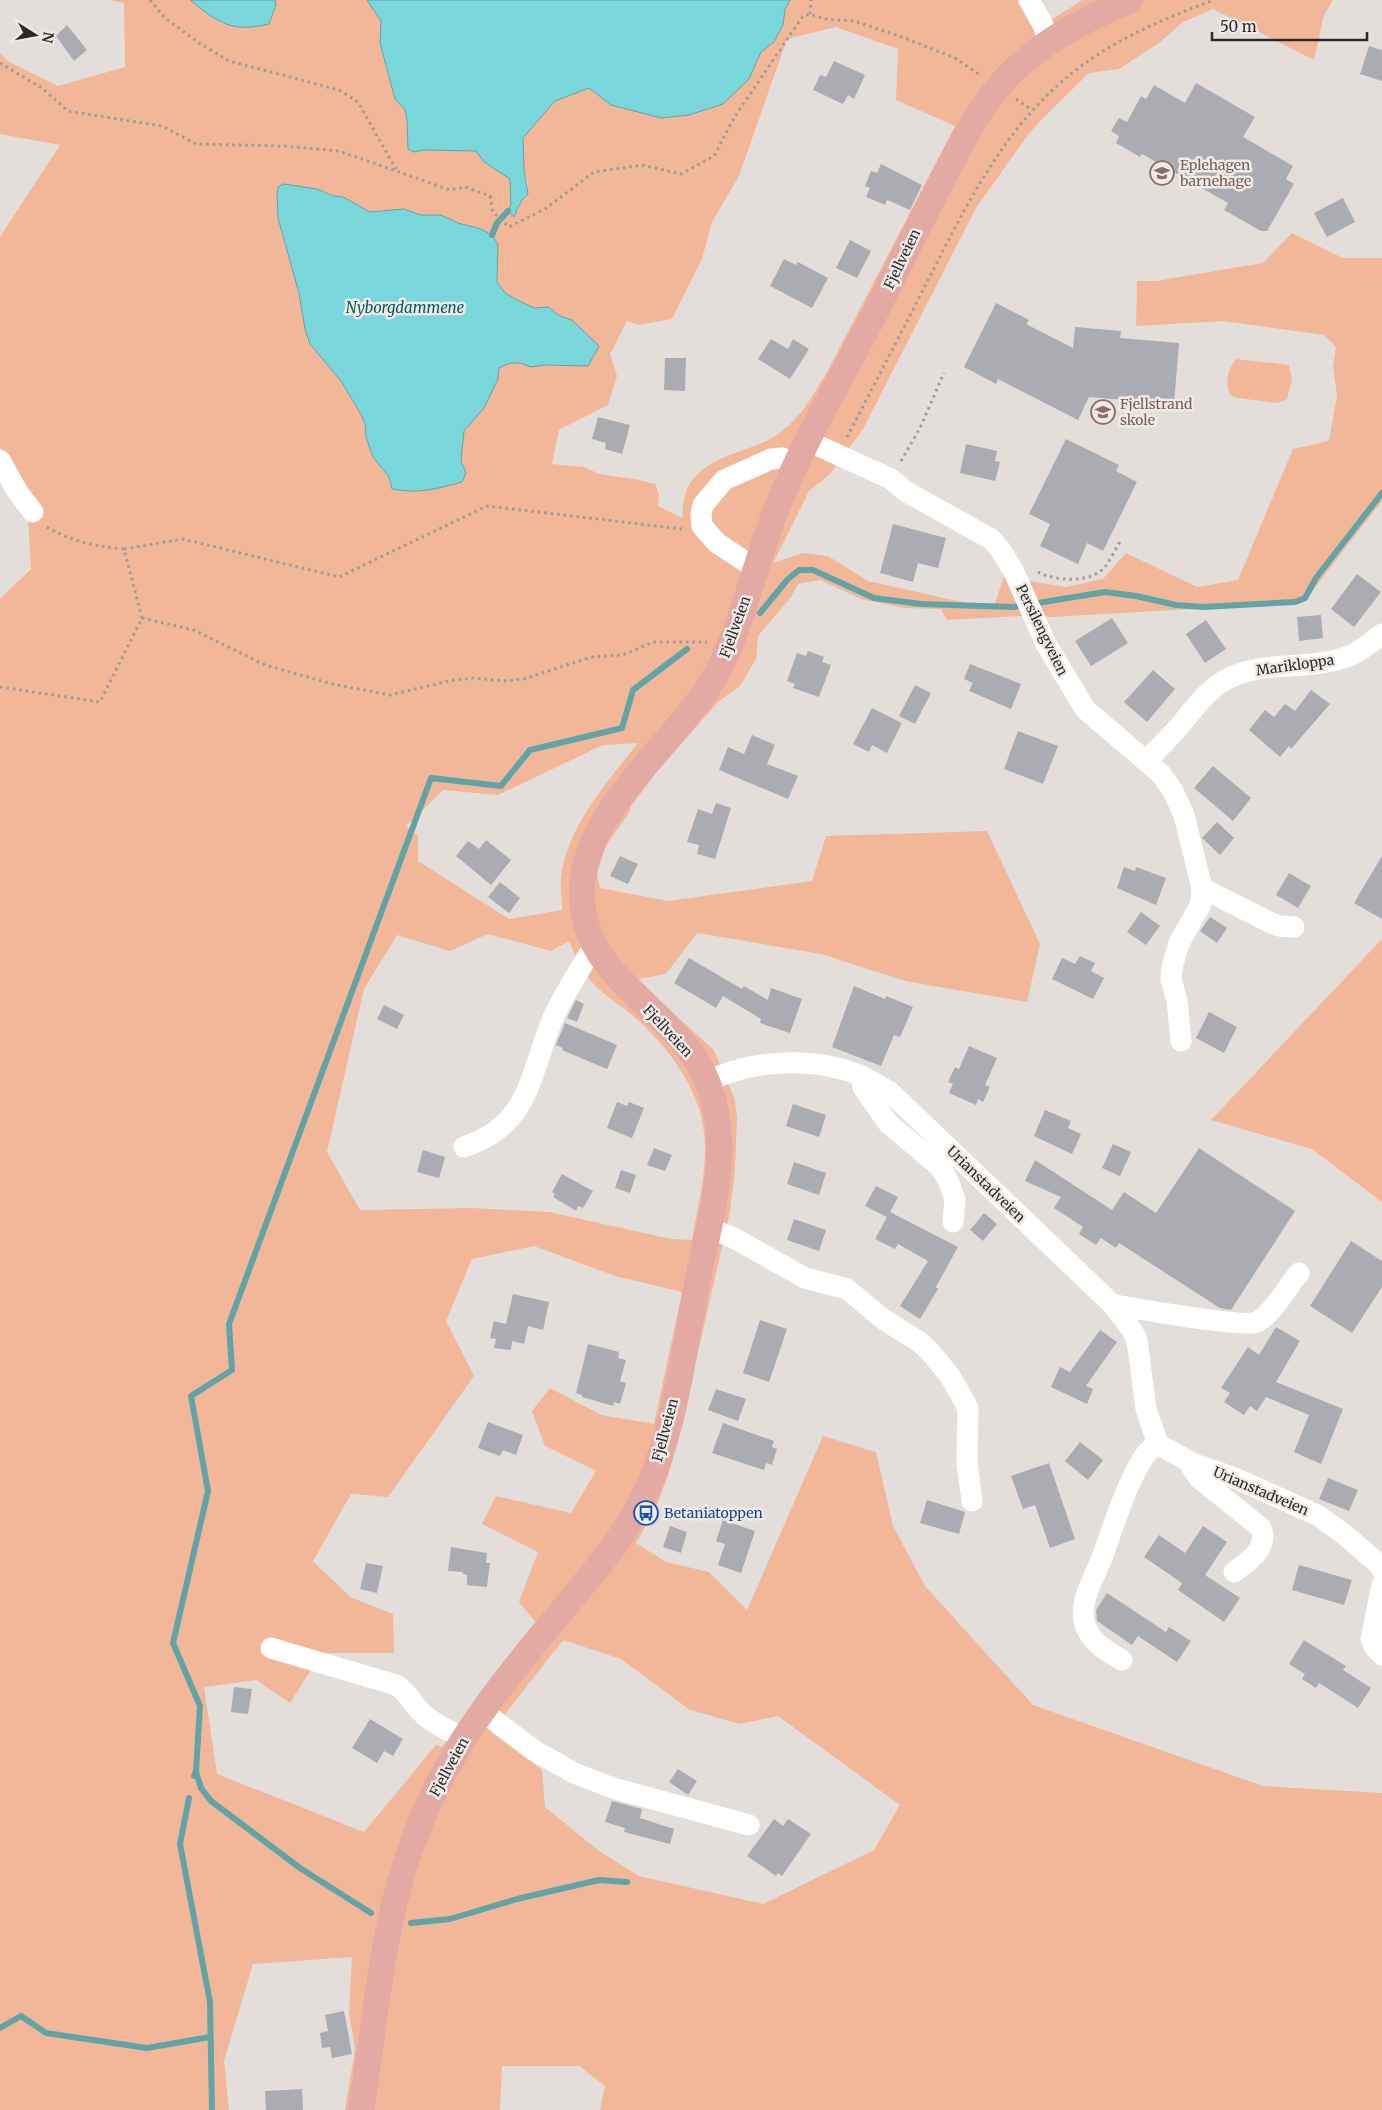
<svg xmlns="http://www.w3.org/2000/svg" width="1382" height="2110" font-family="Merriweather,serif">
	<rect width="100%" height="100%" fill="#e4dedb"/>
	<g fill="#f2b799" fill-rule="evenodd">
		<path d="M110,0H189L223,24L276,5L275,0H367L381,21L380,43L395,99L405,110L407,120L408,149L414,152L423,150L476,151L484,162L510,179L511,205L518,212L528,184L524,170L523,138L555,101L589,88L611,105L749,79L761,52L774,42L783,25L785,9L790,0H1036L1048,22L1082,0H1333L1324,15L1314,60L1213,9L1183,22L1159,43L1119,69L1089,73L1040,121L1025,139L976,208L863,429L830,474L809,491L773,563L803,553L828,556L868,581L993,609L1004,577L1066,587L1103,579L1126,553L1197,587L1238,580L1293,449L1329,441L1337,395L1333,367L1336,347L1324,335L1223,321L1136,326L1137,281H1156L1263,263L1292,233L1343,258H1382V501L1306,599L1301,603L1051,617L1019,616L947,620L941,609L905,608L861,599L820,580L798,584L791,597L758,636L756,659L740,686L718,702L656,773L631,806L629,813L605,847L597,874L600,888L668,901L812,881L826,836L987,831L1040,944L1027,1002L905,981L821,954L697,933L666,974L639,979L664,1005L714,1050L735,1100L737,1120L735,1170L730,1212L699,1348L670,1470L656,1508L636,1543L666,1562L709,1572L747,1610L823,1436L876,1452L893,1526L925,1586L1033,1705L1263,1786L1382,1793V2110H600L605,2086L579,2066H502L500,2110H345L355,2049L349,2013L352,1957L253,1964L224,2061L229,2110H0V599L31,569L26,484L0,448V237L60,145L0,134V53L9,62L58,86L125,67L124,3ZM836,27L898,49L896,100L955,126L827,372C813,395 802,416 781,432C752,454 700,454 686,492C683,500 683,509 682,518L658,506L659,495L655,484L639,480L599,474L585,467L552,464L559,430L608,405L617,376L610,354L627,321L639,325L672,319L702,259L712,222L739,176L787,39ZM284,184L327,192L334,196L343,197L370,212L404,209L421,215H441L458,223L481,229L492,235L498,244L497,282L505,293L518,301L534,308L548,307L560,316L572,320L588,366L545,365L531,367L520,363H510L498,368V379L484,408L464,431L461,461L466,473L462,482L389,478L373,457L366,437L365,424L362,416L341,381L313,348L305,329L299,293L278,218L277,192ZM638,743C608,781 565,829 561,879C560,889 562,900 562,910L509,919L418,861V836L406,826L443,790L498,795L603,745ZM488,934L551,951L569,941C575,955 581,970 591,981C604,996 624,1007 638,1020C673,1053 704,1095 705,1145C706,1175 697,1210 692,1240L671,1239L549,1212L471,1208L360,1210L327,1152L364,989L397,935L450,951ZM534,1246L615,1276L682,1292L654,1424L601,1415L550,1388L532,1411L545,1446L596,1471L571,1513L496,1496L482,1524L538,1552L519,1602L537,1624L442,1747L436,1745L364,1832L217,1774L204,1687L256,1680L290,1703L322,1653H394L393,1614L350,1597L313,1561L351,1494L388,1497L474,1376L446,1321L472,1259ZM563,1640L621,1659L690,1710L740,1724L778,1716L900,1805L874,1850L763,1904L639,1876L599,1851L545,1807L542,1770L491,1732Z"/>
		<path d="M1236,359L1289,365L1292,379L1287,399L1278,403L1237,398L1230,395C1225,382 1227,370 1236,359Z"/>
		<polygon points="1382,939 1382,1202 1312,1149 1211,1120"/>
	</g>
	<g fill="#79d7db" stroke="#62a3a6">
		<path d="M190,0H275L276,5L269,24C231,33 219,23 190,0Z"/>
		<polygon points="367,0 790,0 785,9 783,25 774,42 761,52 749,79 723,104 689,115 661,118 611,105 589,88 555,101 523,138 524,170 528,194 522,200 514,217 508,211 511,205 510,179 484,162 476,151 423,150 414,152 408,149 407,120 405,110 395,99 380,43 381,21"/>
		<path d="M284,184L317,189L334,196L343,197L370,212L404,209L421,215H441L458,223L481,229L492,235L498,244L497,282L505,293L519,301L534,308L548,307L560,316L572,320L599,346L588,366L545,365L531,367L520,363H510L499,368L498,379L484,408L464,431L461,461L466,473L462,482C436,489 419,494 392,489L389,477L373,457L366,437L365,424L362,416L341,381L310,344L305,329L299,293L278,218L277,192L279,186Z"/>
	</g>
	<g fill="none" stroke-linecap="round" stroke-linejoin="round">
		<g stroke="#62a3a6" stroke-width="6">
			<polyline points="492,235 497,223 508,211"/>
			<polyline points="760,613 788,579 799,570 813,570 874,598 921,604 1013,607 1105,592 1136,596 1176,605 1203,607 1295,602 1305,598 1316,578 1382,493"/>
			<polyline points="196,1772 201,1788 211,1801 300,1868 371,1913"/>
			<polyline points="194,1776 196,1771 200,1706 173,1643 208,1491 191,1396 232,1370 229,1324 431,778 501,786 530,750 622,728 633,690 687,649"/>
			<polyline points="189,1798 180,1844 210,2002 212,2110"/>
			<polyline points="411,1923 450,1919 517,1899 599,1880 627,1882"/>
			<polyline points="0,2028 21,2016 46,2033 147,2048 210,2037"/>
		</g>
	</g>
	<g fill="#abacb1">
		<polygon points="67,25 87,50 74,61 56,36"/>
		<polygon points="1369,46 1382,50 1382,81 1360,74"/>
		<polygon points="834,61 865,75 854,99 848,95 843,104 813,90 820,75 826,77"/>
		<polygon points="1196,83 1255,117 1243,137 1293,166 1286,179 1294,184 1267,231 1261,231 1224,210 1228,203 1142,154 1140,157 1116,143 1119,136 1111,131 1119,118 1127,122 1141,96 1146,99 1154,85 1185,103"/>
		<polygon points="881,164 922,185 910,210 887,200 885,205 866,197 870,188 865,186 871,171 877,173"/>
		<polygon points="1343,198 1355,222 1327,237 1314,213"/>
		<polygon points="850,240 871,251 857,278 836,268"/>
		<polygon points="784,259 796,265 798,262 828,278 812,308 770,286"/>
		<polygon points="996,303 1029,320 1026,324 1073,348 1075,327 1121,331 1120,338 1179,343 1174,404 1089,397 1078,420 998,379 996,384 964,367"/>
		<polygon points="771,339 788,349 793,339 809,349 790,379 758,359"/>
		<polygon points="665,358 686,358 685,391 664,390"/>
		<polygon points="598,417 630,425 622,454 605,449 606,443 592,439"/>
		<polygon points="1066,439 1119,465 1116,471 1137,482 1103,551 1087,543 1078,564 1040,546 1050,524 1029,514"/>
		<polygon points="966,444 997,451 995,461 1000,462 995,481 960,473"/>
		<polygon points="893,524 946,538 938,568 918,563 913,582 880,573"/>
		<polygon points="1357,574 1381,592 1354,627 1331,609"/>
		<polygon points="1321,615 1323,638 1299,641 1297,617"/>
		<polygon points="1112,618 1128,643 1091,666 1075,641"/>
		<polygon points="1206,620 1226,649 1205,663 1186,634"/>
		<polygon points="808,651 824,657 822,662 831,665 819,697 793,688 795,684 787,681 797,653 806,656"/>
		<polygon points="970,664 1021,684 1011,709 969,691 973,683 964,679"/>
		<polygon points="1153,670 1175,689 1147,722 1124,702"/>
		<polygon points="915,685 931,693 915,724 899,716"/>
		<polygon points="1311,690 1330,704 1291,749 1289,746 1280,757 1249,730 1265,710 1274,717 1285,704 1295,711"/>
		<polygon points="872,708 902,723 887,753 872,745 869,752 853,744"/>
		<polygon points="1018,731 1058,746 1043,784 1004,769"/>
		<polygon points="752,735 775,745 767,764 798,776 788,799 719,770 728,747 744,754"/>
		<polygon points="1213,766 1251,798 1233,821 1194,788"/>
		<polygon points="716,803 731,808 715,859 697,854 699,845 687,842 698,809 712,814"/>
		<polygon points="1217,822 1234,838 1220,855 1202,838"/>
		<polygon points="486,840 511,860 491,885 456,856 468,841 479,849"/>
		<polygon points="620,856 638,864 628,884 610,876"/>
		<polygon points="1382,856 1382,919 1354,903"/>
		<polygon points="1124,867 1135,871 1136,867 1166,878 1156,905 1117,888"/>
		<polygon points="1289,873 1311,886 1298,908 1276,895"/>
		<polygon points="500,882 520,898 509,913 488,897"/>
		<polygon points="1141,912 1160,926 1146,945 1127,932"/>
		<polygon points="1210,917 1227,928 1217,943 1200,931"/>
		<polygon points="1080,956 1095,963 1091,971 1104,978 1093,999 1052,979 1062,958 1075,964"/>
		<polygon points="689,958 742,989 744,986 768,1000 771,988 802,999 790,1033 760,1023 761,1019 723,996 716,1008 674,983"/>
		<polygon points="854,986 885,999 886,996 913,1007 900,1037 894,1035 881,1066 832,1047"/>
		<polygon points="576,1000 584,1004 577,1022 567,1018"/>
		<polygon points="384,1005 404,1015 397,1029 377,1019"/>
		<polygon points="1209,1012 1237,1027 1224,1053 1196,1038"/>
		<polygon points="565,1023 617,1045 607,1069 562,1050 563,1048 556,1045"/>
		<polygon points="969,1046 997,1058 985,1085 990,1087 983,1102 978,1099 976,1105 949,1093 953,1084 948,1082 955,1067 959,1069"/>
		<polygon points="617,1102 627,1106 629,1102 644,1108 632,1138 607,1128"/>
		<polygon points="793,1104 826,1115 819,1137 786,1126"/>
		<polygon points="1045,1110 1071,1121 1068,1128 1081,1134 1072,1154 1034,1136"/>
		<polygon points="1113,1144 1131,1152 1120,1176 1102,1168"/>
		<polygon points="654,1148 672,1155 665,1171 647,1165"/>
		<polygon points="1199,1148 1295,1211 1231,1310 1220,1308 1119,1243 1116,1248 1101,1238 1096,1245 1079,1234 1083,1227 1054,1208 1061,1197 1025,1181 1035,1160 1112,1210 1124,1192 1156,1213"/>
		<polygon points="423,1150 445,1157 439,1178 417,1172"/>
		<polygon points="794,1162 826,1173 819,1195 787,1184"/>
		<polygon points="621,1170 636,1175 630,1193 615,1188"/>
		<polygon points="562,1174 593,1191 583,1208 578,1206 576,1211 553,1197 555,1194 552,1192"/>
		<polygon points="876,1186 898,1197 890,1212 958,1247 936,1287 938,1289 920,1319 900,1306 928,1261 898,1244 895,1249 875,1239 887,1217 865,1206"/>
		<polygon points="984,1213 997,1224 983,1241 970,1230"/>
		<polygon points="794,1219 826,1230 819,1251 787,1240"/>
		<polygon points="1351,1241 1382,1261 1382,1287 1352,1333 1310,1306"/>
		<polygon points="513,1294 549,1302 543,1330 528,1326 524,1344 512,1341 511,1350 494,1348 496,1339 490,1338 494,1321 506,1324"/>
		<polygon points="760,1320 787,1329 769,1382 743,1373"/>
		<polygon points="1276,1327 1300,1341 1276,1382 1343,1409 1321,1464 1294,1452 1309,1415 1266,1397 1257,1411 1250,1406 1244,1415 1224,1402 1230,1393 1221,1388 1248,1347 1259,1355"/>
		<polygon points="1100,1330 1117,1342 1086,1386 1093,1389 1087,1404 1051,1387 1060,1367 1070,1372"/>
		<polygon points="588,1344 619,1352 618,1358 626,1360 620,1381 626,1383 620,1404 614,1402 613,1406 582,1397 582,1395 576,1393"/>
		<polygon points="716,1389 746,1399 738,1421 708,1410"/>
		<polygon points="488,1422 523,1435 516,1455 503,1450 500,1456 478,1448"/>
		<polygon points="723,1423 774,1441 772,1447 777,1449 772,1465 766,1463 764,1470 712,1453"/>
		<polygon points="1080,1442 1103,1460 1088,1480 1065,1461"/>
		<polygon points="1049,1463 1075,1539 1050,1548 1035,1505 1023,1509 1011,1476"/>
		<polygon points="1328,1478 1358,1490 1349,1511 1319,1499"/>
		<polygon points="927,1500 965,1512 959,1534 920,1523"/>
		<polygon points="723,1520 755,1531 741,1573 718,1565 725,1544 716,1541"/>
		<polygon points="670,1526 687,1532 681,1553 663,1547"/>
		<polygon points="1203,1526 1227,1542 1205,1575 1240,1598 1224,1622 1178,1590 1182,1583 1144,1557 1159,1535 1185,1553"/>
		<polygon points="451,1547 487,1553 486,1563 490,1563 487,1587 467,1585 467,1575 463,1574 463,1572 448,1571"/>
		<polygon points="366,1563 383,1566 377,1593 360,1589"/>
		<polygon points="1299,1565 1352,1580 1344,1605 1292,1590"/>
		<polygon points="1107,1593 1166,1632 1169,1627 1191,1641 1177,1662 1138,1636 1132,1645 1097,1621 1096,1610"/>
		<polygon points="1304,1640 1346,1666 1343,1670 1371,1688 1358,1708 1319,1683 1316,1688 1302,1679 1305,1674 1289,1664"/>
		<polygon points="234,1687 252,1689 248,1714 231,1712"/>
		<polygon points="370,1719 403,1739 393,1756 384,1751 377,1763 352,1748"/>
		<polygon points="678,1769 697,1781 688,1795 669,1782"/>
		<polygon points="612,1801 642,1809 640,1818 674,1829 670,1844 624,1832 625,1828 605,1822"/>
		<polygon points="774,1819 783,1826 788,1819 811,1834 782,1876 778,1873 776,1876 747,1856"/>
		<polygon points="344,2011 352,2054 332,2058 330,2047 322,2048 320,2033 328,2031 325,2015"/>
		<polygon points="302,2089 303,2110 266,2110 265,2091"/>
	</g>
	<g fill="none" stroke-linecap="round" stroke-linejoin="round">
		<g stroke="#9f9b99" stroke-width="3" stroke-dasharray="2.5 4" stroke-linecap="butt">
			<polyline points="150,0 164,17 199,43 229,61 339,90 358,102 397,171"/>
			<polyline points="810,14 811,0"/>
			<polyline points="0,63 42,88 68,111 162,126 196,144 283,146 339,151 450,190 465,187 490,196 493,212 509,227 545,209 594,172 642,165 681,174 714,156 735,116 803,16 810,14 824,19 854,21 902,37 955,58 980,75"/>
			<polyline points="1016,99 1032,110"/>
			<path d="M847,437C872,389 897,341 922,292C963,212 1002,127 1076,70C1117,38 1166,18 1214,0"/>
			<polyline points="901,461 920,428 944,373"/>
			<path d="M47,527C70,541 98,547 124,549"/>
			<path d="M1038,572C1055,581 1090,584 1105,567C1111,559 1116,548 1121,540"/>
			<polyline points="142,618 194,630 265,665 332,684 390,695 449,681 473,678 504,681 524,679 591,657 623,655 653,642 707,642"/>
			<polyline points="0,687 100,702 142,618 124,549 183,539 339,577 487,506 682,529"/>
		</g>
		<g stroke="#fff" stroke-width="21">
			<polyline points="1029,0 1042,23 1050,42"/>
			<polyline points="808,441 891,479 905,491 991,539 1000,549 1014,572 1046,644 1085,709 1161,774 1173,791 1184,815 1202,888 1201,904 1179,943 1172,968 1171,979 1177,1001 1181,1041"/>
			<polyline points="0,460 17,491 33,512"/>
			<polyline points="755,568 717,543 702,526 701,514 703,505 724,480 771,459 782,458 796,464"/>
			<path d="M1147,760C1157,750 1167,740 1176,730C1193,711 1207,688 1231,677C1266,661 1307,670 1343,658C1358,654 1370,643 1382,634"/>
			<polyline points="1202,888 1269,922 1279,926 1294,927"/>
			<polyline points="862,1076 863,1087 888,1123 940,1167 948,1180 955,1200 953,1222"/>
			<path d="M707,1082C751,1059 817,1056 863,1077C872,1081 881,1087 890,1092L1113,1305L1132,1330L1137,1340L1146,1409L1158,1444L1194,1464L1235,1478L1319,1516L1345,1535L1382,1567V1570"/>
			<path d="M464,1147C532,1124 529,1074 553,1018C564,993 581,969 594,945"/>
			<polyline points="708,1228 732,1237 805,1278 847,1289 883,1319 921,1343 932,1354 950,1376 968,1408 967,1463 972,1501"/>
			<path d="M1113,1305C1135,1308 1243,1328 1257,1322C1272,1315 1288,1286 1299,1273"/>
			<path d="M1194,1464L1192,1468L1199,1478L1261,1528C1269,1548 1249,1561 1234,1572"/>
			<polyline points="1382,1585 1371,1639 1374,1646 1382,1655"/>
			<path d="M271,1648L396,1685C407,1691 412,1703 420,1711C432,1724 450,1730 464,1739"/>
			<path d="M1122,1660C1106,1651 1087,1640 1084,1620C1080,1598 1096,1575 1103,1555C1114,1524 1124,1492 1140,1463C1144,1456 1150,1448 1158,1444"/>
			<polyline points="482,1711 535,1751 574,1773 613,1788 749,1825"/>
		</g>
		<path stroke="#e3a9a3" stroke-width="26" d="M361,2110C373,2037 379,1961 398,1889C415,1826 444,1765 482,1712C522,1654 572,1602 614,1546C628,1526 640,1505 650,1483C676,1422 686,1339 699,1273C708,1230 721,1185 719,1140C718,1113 712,1087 698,1063C661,1003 578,971 582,889C585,806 680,741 718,671C744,620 755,563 776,510C803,441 843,376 877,309C900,264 922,218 946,173C964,138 981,104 1009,75C1042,41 1087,18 1130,0"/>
	</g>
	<defs>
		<g id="school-ring" transform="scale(1.25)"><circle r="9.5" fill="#f1ebe8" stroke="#8d6e63" stroke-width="1.5"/><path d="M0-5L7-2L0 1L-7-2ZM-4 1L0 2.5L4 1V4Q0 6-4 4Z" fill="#8d6e63"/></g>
		<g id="bus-ring" transform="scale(1.25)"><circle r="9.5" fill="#f1ebe8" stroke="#1a4fb4" stroke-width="1.5"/><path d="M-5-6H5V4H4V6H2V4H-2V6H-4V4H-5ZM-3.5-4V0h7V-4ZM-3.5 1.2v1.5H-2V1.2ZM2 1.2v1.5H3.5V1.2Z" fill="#1a4fb4"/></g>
	</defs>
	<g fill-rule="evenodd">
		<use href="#school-ring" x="1162" y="173"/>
		<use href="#school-ring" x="1103" y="412"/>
		<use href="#bus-ring" x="646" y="1513"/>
	</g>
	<g text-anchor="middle" stroke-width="5" stroke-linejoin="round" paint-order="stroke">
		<g font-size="14" fill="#785e54" stroke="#f1ebe8" text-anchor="start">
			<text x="1180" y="170">Eplehagen<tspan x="1180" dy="16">barnehage</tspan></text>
			<text x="1120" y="409">Fjellstrand<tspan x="1120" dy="16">skole</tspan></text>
		</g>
		<g font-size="14" fill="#2c2a29" stroke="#f1ebe8">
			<text transform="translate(902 259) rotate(-64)" y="5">Fjellveien</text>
			<text transform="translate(735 627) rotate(-70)" y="5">Fjellveien</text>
			<text transform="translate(1042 630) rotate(64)" y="5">Persilengveien</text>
			<text transform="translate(1295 665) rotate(-8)" y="5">Marikloppa</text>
			<text transform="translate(668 1031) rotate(47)" y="5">Fjellveien</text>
			<text transform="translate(986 1184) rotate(44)" y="5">Urianstadveien</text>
			<text transform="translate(665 1430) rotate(-75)" y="5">Fjellveien</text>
			<text transform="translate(1261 1491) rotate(23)" y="5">Urianstadveien</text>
			<text transform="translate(449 1767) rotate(-61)" y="5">Fjellveien</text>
		</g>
		<g font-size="14" fill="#164399" stroke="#f1ebe8" text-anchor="start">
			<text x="664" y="1518">Betaniatoppen</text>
		</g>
		<g font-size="15" font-style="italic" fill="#035b5e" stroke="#f1ebe8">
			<text x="405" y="313">Nyborgdammene</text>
		</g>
	</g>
	<g transform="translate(35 35) rotate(101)" stroke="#f1ebe8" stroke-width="4" paint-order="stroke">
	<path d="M0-4L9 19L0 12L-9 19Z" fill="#2c2a29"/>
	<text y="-8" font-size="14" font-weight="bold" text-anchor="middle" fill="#2c2a29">N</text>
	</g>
	<path d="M1212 32v8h155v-8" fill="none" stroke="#2c2a29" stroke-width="2.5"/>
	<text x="1220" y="32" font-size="15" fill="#2c2a29" stroke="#f1ebe8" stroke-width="4" paint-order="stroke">50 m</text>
</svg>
